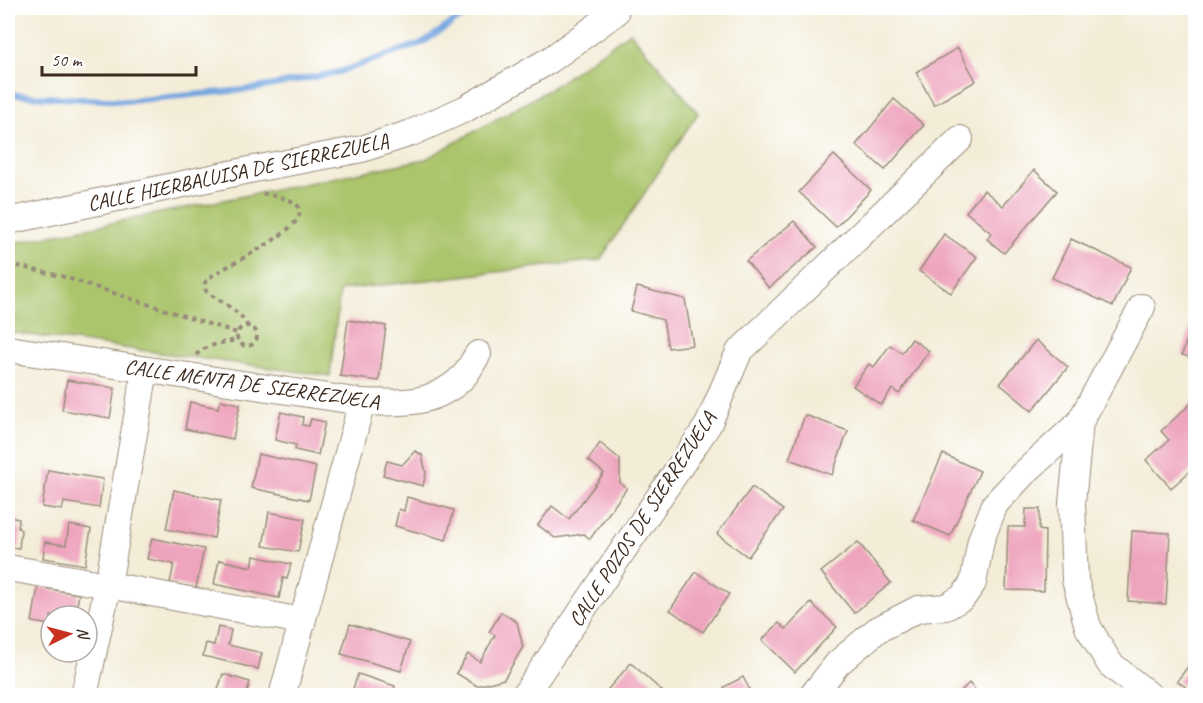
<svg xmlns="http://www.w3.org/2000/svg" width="1203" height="703" font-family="Caveat,sans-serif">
	<rect width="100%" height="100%" fill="#fff"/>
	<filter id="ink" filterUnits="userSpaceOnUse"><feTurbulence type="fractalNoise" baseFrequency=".0167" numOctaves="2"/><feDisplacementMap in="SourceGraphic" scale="12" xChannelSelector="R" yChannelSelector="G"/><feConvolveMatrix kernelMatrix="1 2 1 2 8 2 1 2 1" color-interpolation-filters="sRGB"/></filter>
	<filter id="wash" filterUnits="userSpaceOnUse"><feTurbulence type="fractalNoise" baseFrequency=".008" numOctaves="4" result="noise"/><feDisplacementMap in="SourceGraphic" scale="24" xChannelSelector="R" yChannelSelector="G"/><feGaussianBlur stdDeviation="1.35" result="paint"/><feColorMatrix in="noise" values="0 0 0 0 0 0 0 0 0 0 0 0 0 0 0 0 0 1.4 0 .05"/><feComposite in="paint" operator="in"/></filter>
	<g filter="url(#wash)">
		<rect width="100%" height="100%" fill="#f3ecd7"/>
		<polygon fill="#aac56c" stroke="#727845" stroke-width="1.5" points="630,32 698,113 600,260 340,290 330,376 8,332 8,244 426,159 550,89"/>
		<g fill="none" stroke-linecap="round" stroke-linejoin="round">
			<polyline stroke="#74a5df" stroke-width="6" points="8,94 42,97 128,101 253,89 339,72 422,43 475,8"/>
		</g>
		<g id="blocks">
			<g fill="#eea4bd">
				<polygon points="958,48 976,81 934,105 916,72"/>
				<polygon points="894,99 924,125 885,170 856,145"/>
				<polygon points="834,155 871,190 836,227 799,192"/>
				<polygon points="1034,170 1057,191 1004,253 987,239 991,233 966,212 984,190 1003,206"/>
				<polygon points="794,221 817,247 769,288 746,261"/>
				<polygon points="944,234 977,257 951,293 919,271"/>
				<polygon points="1071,239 1131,267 1113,306 1052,278"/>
				<polygon points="637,287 685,299 693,345 668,348 663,320 631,311"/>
				<polygon points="348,320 386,326 379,381 340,376"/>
				<polygon points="1191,325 1196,326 1196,359 1182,355"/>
				<polygon points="912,339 929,351 899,394 892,389 881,405 853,386 869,364 874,367 890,345 902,353"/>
				<polygon points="1036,340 1068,367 1032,411 1000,384"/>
				<polygon points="67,380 115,388 110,418 62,410"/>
				<polygon points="1196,399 1196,466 1171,488 1146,460 1169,440 1161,431"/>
				<polygon points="220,400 240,404 233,439 185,429 190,402 218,408"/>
				<polygon points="281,412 303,417 302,425 309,426 311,419 325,422 318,455 295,450 296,445 275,440"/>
				<polygon points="805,415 848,431 832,475 789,459"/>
				<polygon points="600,443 620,459 620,483 627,488 590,539 584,534 555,538 538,525 552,506 569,519 604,473 588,460"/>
				<polygon points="415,451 422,455 426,473 423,486 383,475 387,461 402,465"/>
				<polygon points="258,454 316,467 309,500 251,488"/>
				<polygon points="943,454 980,471 950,536 913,520"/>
				<polygon points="48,470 103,479 99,508 64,502 62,510 42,507"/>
				<polygon points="752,487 783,510 748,557 717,534"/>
				<polygon points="174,490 221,500 214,538 166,529"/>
				<polygon points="407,497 454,510 446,540 395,526 399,509 404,511"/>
				<polygon points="1026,509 1040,509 1039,530 1045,531 1044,591 1006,590 1008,527 1025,527"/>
				<polygon points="269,512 305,519 298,552 263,546"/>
				<polygon points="8,517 19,519 18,528 21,530 19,548 8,547"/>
				<polygon points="69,525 91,529 85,565 43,558 45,542 66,545"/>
				<polygon points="1132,531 1170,533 1166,604 1128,601"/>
				<polygon points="152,538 204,549 196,588 170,583 174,564 147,559"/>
				<polygon points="858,542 891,583 854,613 821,572"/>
				<polygon points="254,556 291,564 287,579 283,578 279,598 214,584 219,560 252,567"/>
				<polygon points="696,572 729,594 703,632 670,610"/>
				<polygon points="38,587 79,594 75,616 51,616 51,625 32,622"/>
				<polygon points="811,603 837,627 795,672 762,640 779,623 786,629"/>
				<polygon points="501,612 517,622 523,647 504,679 477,686 456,673 468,654 480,662 495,635 489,632"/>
				<polygon points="350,624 410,642 401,671 341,654"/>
				<polygon points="218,627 231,630 228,645 262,653 258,669 203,656 206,643 214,645"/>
				<polygon points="1196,656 1196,694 1177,681"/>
				<polygon points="631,663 663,692 660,696 602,696"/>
				<polygon points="223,674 250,682 246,696 216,696"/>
				<polygon points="358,674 395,686 392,696 359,696 360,691 353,689"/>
				<polygon points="743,677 753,696 728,696 724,687"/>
				<polygon points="969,683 980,696 956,696"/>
			</g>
		</g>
	</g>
	<g filter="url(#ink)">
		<use href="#blocks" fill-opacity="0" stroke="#978b7a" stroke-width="1.5"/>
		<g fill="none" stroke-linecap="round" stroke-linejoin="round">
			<g stroke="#978b7a" stroke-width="28">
				<g id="street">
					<polyline points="8,221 254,169 362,149 411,133 465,109 550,60 615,13"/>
					<path d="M8,349L362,402C399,403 434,406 463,377C469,371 473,361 478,354"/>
					<polyline points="1080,422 1072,503 1075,580 1088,627 1110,664 1150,696"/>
					<polyline points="8,568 108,585 302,621"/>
					<polyline points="84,696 108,585 145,370"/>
					<polyline points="282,696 362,402"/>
					<polyline points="524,696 708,425 739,352 960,139"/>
					<polyline points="812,696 838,663 877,630 918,609 946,607 963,597 973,583 981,540 995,504 1023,474 1080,422 1142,307"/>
				</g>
			</g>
			<g stroke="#978b7a" stroke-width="4" stroke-dasharray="4.5 4.5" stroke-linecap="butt">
				<polyline points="8,264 61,276 237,333"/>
				<circle cx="247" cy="336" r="10"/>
				<path d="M248,327C241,311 221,302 207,292C204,288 203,284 207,280C215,269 321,226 296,204C287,197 271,196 261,193"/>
				<path d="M196,355C206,345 223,342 238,340"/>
			</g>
			<use href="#street" stroke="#fff" stroke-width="26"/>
		</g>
	</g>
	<g text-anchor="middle" stroke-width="5" stroke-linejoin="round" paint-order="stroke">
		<g font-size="21" fill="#3b2a1e" stroke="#fff">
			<text transform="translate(238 172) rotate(-12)" y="7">CALLE HIERBALUISA DE SIERREZUELA</text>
			<text transform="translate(252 384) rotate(8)" y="7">CALLE MENTA DE SIERREZUELA</text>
			<text transform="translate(642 519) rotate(-57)" y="7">CALLE POZOS DE SIERREZUELA</text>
		</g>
	</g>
	<rect width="1203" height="703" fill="none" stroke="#fff" stroke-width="30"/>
	<g transform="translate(69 634) rotate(84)"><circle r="28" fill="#ffffff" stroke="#b1aaa5" stroke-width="1.5"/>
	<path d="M0-4.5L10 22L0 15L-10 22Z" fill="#c8321e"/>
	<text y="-9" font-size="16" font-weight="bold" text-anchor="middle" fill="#3b2a1e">N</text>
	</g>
	<path d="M42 66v9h154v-9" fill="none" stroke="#3b2a1e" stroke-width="3"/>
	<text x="51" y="66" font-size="18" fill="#3b2a1e" stroke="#ffffff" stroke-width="4.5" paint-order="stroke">50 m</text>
</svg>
